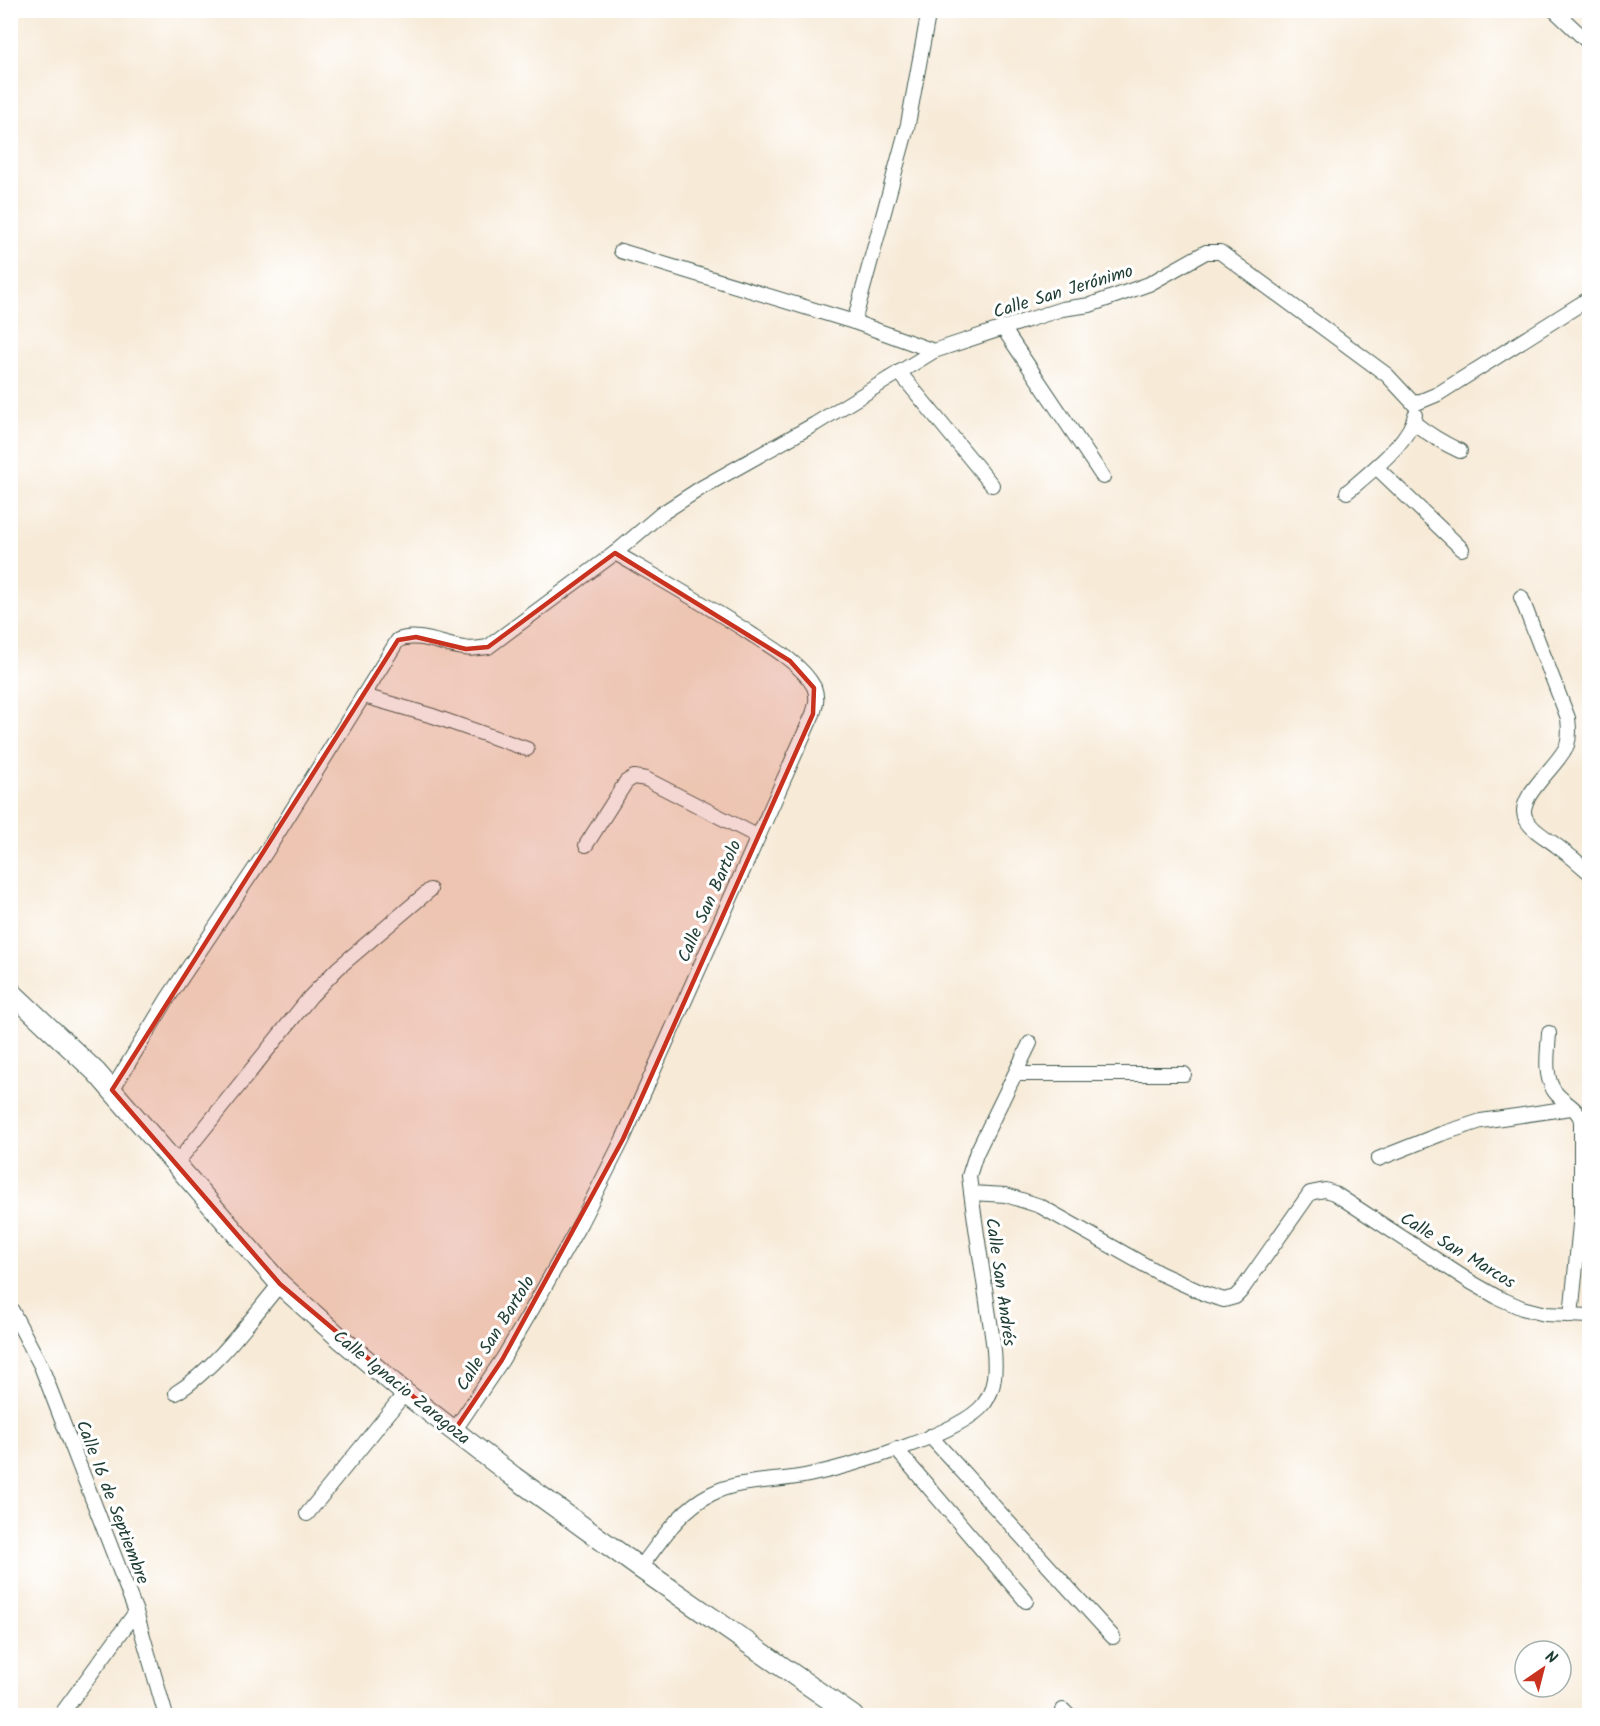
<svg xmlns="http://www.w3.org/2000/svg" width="1600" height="1726" font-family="Kalam,sans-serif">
	<rect width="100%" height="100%" fill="#fff"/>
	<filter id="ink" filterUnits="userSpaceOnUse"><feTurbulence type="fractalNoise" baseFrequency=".0167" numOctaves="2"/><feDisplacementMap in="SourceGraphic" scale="12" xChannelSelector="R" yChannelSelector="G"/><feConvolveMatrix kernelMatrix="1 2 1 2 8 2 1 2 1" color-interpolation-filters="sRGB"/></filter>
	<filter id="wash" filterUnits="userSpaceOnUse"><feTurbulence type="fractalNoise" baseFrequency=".008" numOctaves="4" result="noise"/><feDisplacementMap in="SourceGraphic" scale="24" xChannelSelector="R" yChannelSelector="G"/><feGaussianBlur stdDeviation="1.35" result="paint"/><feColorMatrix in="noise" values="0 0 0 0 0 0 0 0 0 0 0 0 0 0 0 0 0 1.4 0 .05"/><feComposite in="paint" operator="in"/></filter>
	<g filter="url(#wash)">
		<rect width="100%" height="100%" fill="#f7ead7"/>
	</g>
	<g filter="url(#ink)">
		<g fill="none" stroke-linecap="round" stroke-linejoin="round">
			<g stroke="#3f574c" stroke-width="16">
				<g id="street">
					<polyline points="1554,10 1590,44"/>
					<polyline points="621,251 854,322 934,351"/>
					<polyline points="854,322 908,124 929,10"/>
					<polyline points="1003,328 1103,477"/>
					<polyline points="899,372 992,485"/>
					<polyline points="1414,404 1438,394 1590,298"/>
					<path d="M1415,415L1413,422C1428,434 1443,443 1460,451"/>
					<polyline points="1376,467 1462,549"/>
					<path d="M1347,492C1368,474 1402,448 1413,422"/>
					<path d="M1521,597L1568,718C1569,727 1570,736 1567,745C1559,766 1514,798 1526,819C1532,831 1547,838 1557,846C1568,854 1579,863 1590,873"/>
					<polyline points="364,696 433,716 527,749"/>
					<polyline points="586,845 626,782 634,777 646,779 757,836"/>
					<path d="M1549,1033C1548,1052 1544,1073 1553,1089C1560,1102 1579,1107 1581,1121V1214L1571,1316"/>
					<polyline points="1016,1074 1184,1074"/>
					<path d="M112,1090L168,998L266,852L398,640C419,632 442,645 464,648C472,650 480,648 488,647L615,553L661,514L701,488L815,424L934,351L1037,317L1062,309L1090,305L1149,284L1206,252H1220L1387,375L1414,404"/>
					<polyline points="1378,1159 1441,1134 1481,1121 1571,1108"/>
					<polyline points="175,1165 310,997 338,968 430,890"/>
					<polyline points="971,1193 1006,1195 1040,1206 1159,1273 1205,1294 1224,1300 1235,1297 1241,1291 1310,1193 1325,1190 1334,1193 1469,1281 1497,1297 1522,1308 1545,1314 1590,1316"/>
					<polyline points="10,1307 41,1366 136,1612 166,1716"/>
					<path d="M176,1393C218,1366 249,1321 280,1284"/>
					<path d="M454,1431L502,1360L531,1311L581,1222L623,1139L813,714C816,705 818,697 814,687C802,665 775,649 754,636C709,606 662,580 615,553"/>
					<polyline points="930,1436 1113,1637"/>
					<polyline points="896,1449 1026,1601"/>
					<polyline points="307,1514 405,1393"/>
					<path d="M640,1568C661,1541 679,1510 711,1494C740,1479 778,1482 809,1475C847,1467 961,1434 984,1404C989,1397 993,1386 994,1378C997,1353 990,1326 987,1302C981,1260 974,1218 969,1176L976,1154L1030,1043"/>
					<polyline points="1063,1710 1069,1716"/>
					<polyline points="60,1716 136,1612"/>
				</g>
			</g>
			<g stroke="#3f574c" stroke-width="22">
				<polyline id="secondary" points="10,991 96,1072 280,1284 340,1338 405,1393 514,1477 640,1568 853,1716"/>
			</g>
			<use href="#street" stroke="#fff" stroke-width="14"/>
			<use href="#secondary" stroke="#fff" stroke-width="20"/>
		</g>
	</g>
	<path fill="#c8321e" fill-opacity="0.2" stroke="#c8321e" stroke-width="4.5" stroke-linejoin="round" d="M615,553L790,661L814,688L813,714L623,1139L502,1360L454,1431L280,1284L112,1090L398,640L416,637L466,649L488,647Z"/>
	<g text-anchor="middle" stroke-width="6" stroke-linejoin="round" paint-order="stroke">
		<g font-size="18" fill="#1f3d34" stroke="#fff">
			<text transform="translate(1063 291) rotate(-17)" y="6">Calle San Jerónimo</text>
			<text transform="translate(709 901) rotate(-66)" y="6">Calle San Bartolo</text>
			<text transform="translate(1458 1250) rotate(31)" y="6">Calle San Marcos</text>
			<text transform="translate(1001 1282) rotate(82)" y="6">Calle San Andrés</text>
			<text transform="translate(495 1333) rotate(-58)" y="6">Calle San Bartolo</text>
			<text transform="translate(402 1387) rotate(39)" y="6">Calle Ignacio Zaragoza</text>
			<text transform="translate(113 1502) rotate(69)" y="6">Calle 16 de Septiembre</text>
		</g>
	</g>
	<rect width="1600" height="1726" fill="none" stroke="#fff" stroke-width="36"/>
	<g transform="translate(1543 1669) rotate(35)"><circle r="28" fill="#ffffff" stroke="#a5b1ae" stroke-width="1.5"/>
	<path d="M0-4.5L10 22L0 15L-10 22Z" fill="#c8321e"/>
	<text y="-9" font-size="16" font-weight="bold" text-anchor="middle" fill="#1f3d34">N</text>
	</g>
</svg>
